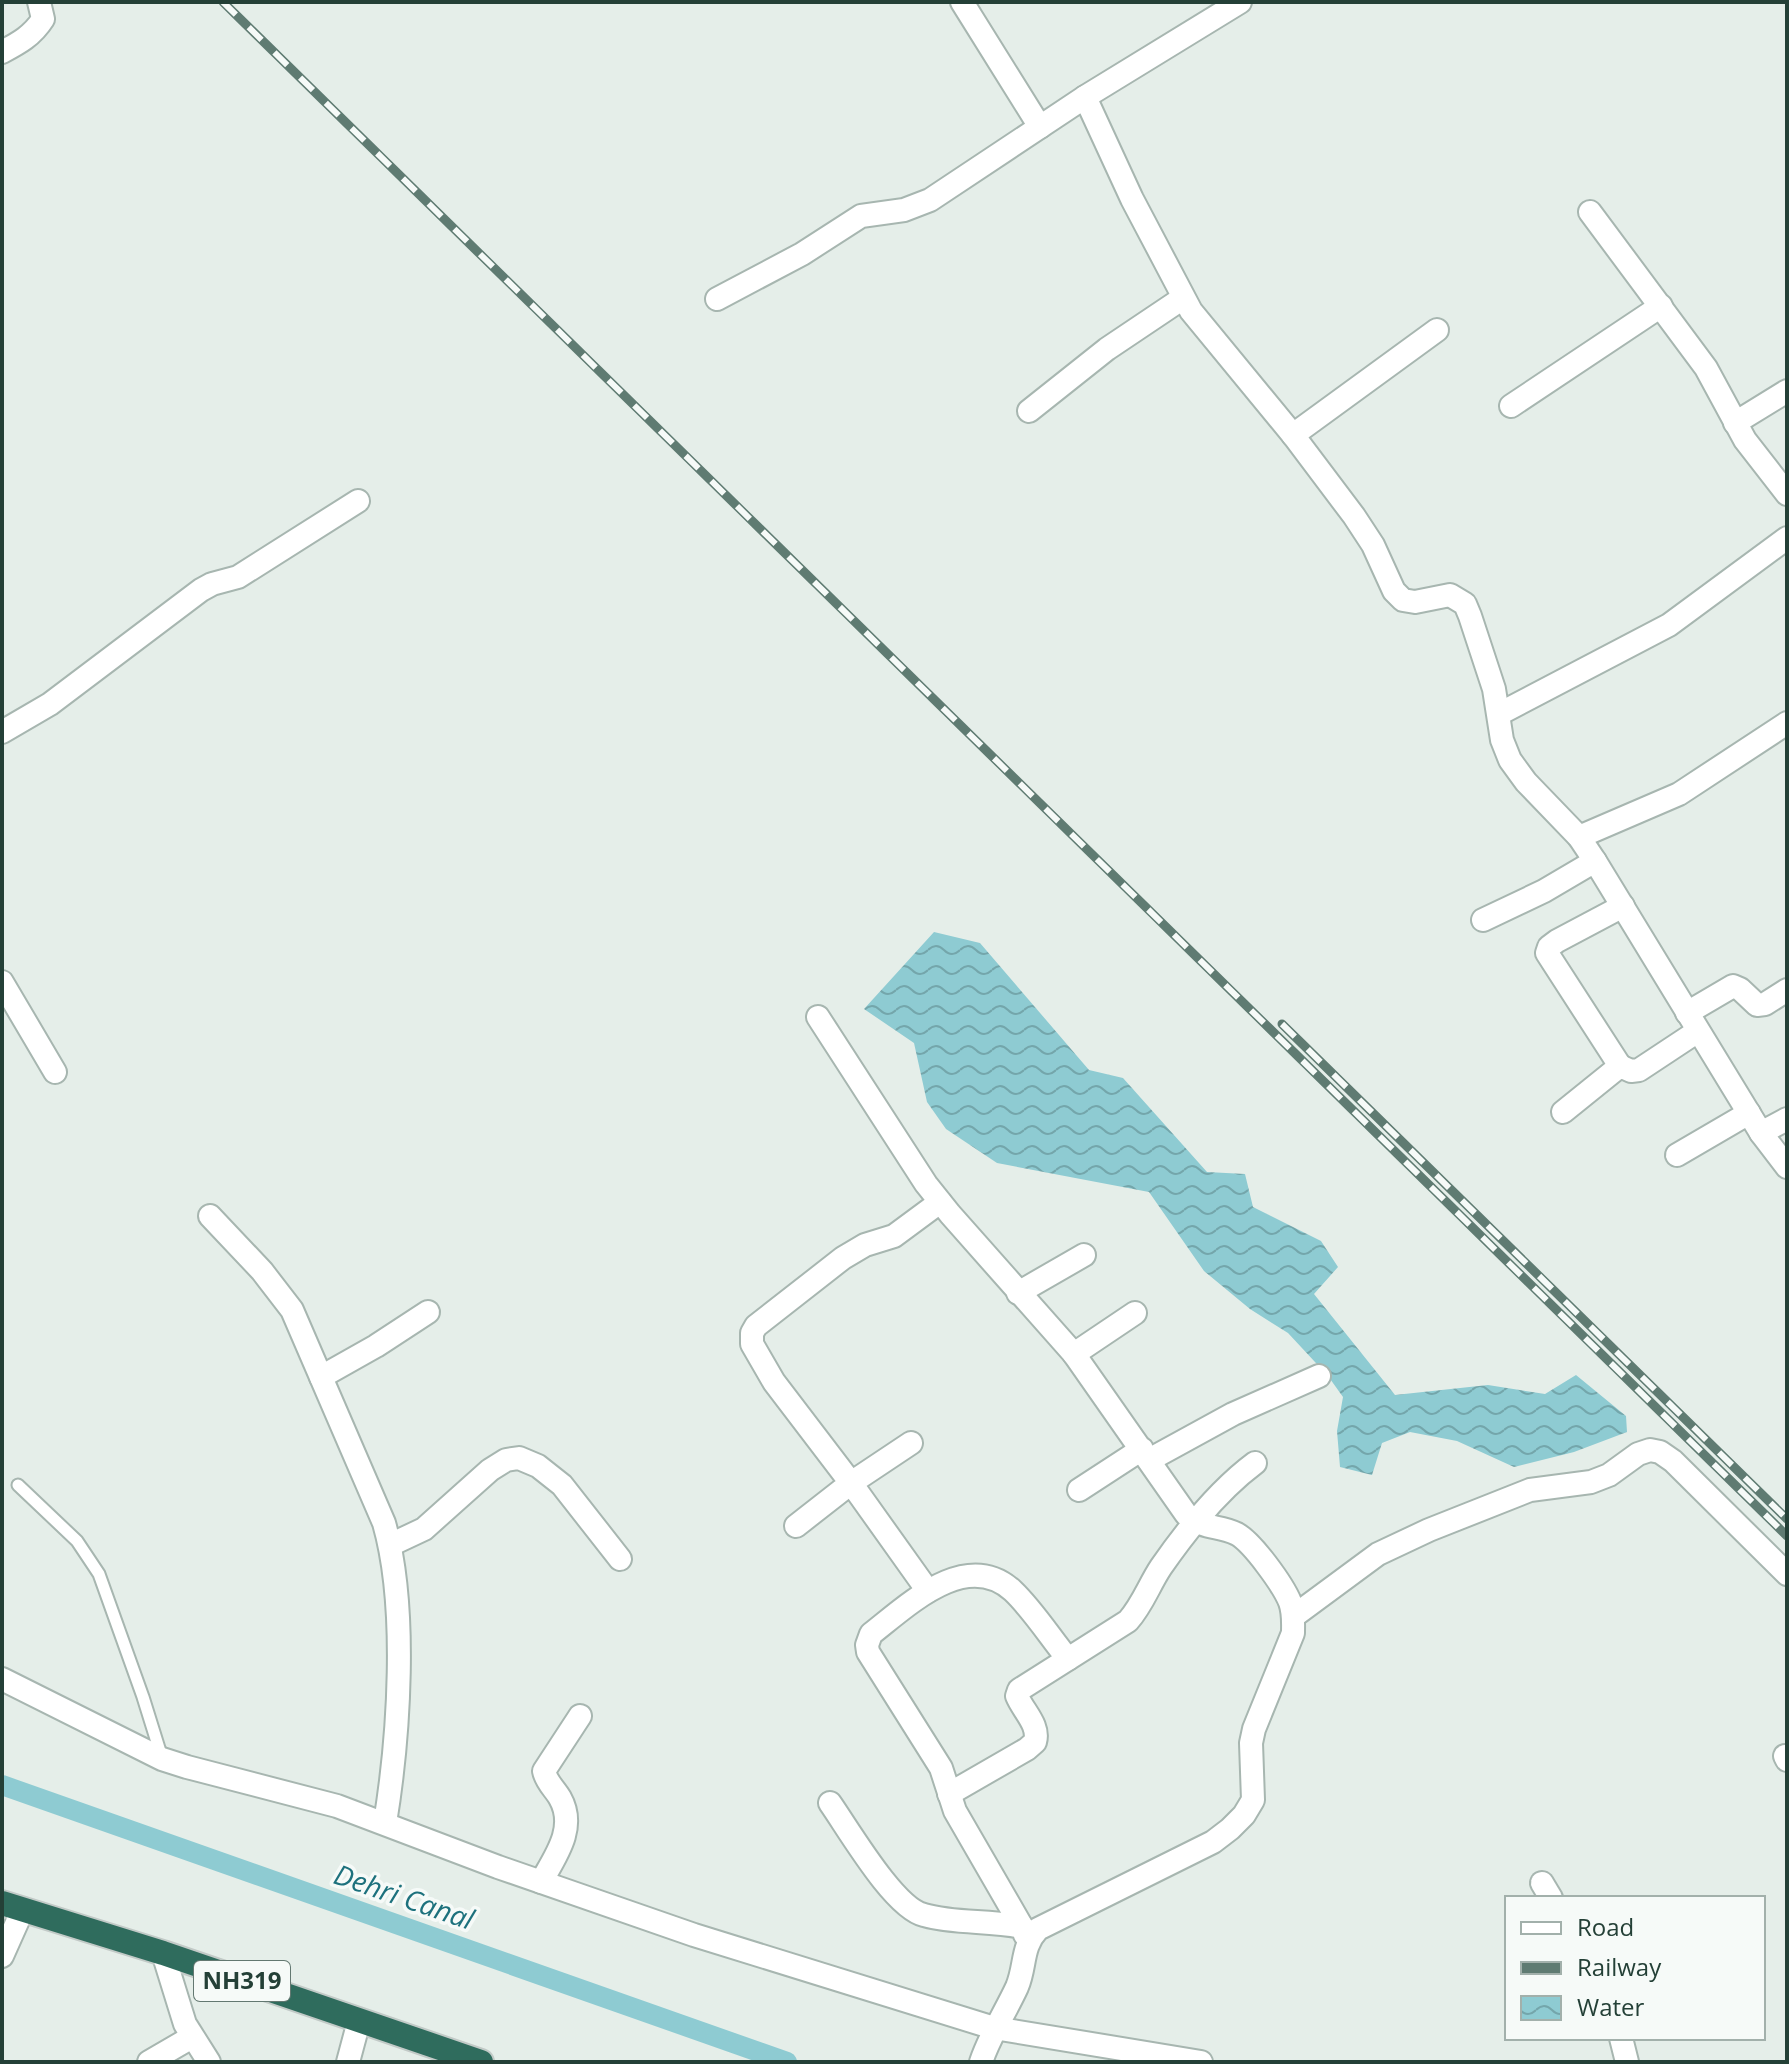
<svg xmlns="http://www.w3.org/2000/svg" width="1789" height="2064" font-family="'Open Sans',sans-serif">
	<defs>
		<pattern id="water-waves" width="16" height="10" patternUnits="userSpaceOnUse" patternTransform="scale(2)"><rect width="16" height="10" fill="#8ecbd2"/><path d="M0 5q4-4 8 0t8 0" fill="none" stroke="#74a6ab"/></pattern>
	</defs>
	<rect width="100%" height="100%" fill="#e5eee9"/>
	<polygon fill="url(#water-waves)" points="934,932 980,943 1089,1070 1123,1078 1207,1172 1245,1174 1253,1207 1321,1241 1338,1267 1314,1294 1395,1395 1488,1385 1545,1394 1576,1375 1626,1416 1627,1432 1574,1452 1514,1467 1457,1441 1410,1432 1382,1443 1372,1475 1340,1467 1337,1431 1343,1397 1328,1376 1288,1333 1250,1309 1204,1271 1149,1192 997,1163 946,1129 927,1102 914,1043 864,1009"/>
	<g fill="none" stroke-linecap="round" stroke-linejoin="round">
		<polyline stroke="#8ecbd2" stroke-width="20" points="2,1785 787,2062"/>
		<g stroke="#a7b6b0" stroke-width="15">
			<polyline id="lane" points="18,1485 77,1541 99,1574 143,1697 162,1758"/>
		</g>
		<g stroke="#a7b6b0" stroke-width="26">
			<g id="street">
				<polyline points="962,2 1040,127"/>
				<path d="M2,52C19,43 32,36 43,19L39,2"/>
				<polyline points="1085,97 1240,2"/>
				<polyline points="1590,212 1706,368 1745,440 1787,494"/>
				<polyline points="717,299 802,254 861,216 904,210 930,200 1085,97 1132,199 1191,311 1293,435 1354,516 1373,545 1394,591 1403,600 1415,602 1450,595 1465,604 1470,616 1494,689 1502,740 1510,760 1526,782 1579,837 1595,861 1761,1133 1787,1167"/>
				<polyline points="1511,406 1661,306"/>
				<polyline points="1029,411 1107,349 1183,298"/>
				<polyline points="1735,423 1787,391"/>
				<polyline points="1293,435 1437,330"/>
				<polyline points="1499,714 1669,625 1787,538"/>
				<polyline points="2,732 50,704 201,590 212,584 238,577 358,501"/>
				<polyline points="1579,837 1679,794 1787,723"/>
				<polyline points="1483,920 1544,891 1595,861"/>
				<polyline points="2,982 55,1072"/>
				<polyline points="1687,1013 1733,986 1740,989 1757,1005 1765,1004 1787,990"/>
				<path d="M818,1017L926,1184L950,1214L1074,1354L1186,1514C1206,1531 1217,1524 1237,1534C1253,1543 1283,1585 1290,1602C1294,1613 1293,1622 1293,1633L1254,1729L1251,1743L1253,1800L1244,1815L1230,1829L1213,1842L1038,1929C1021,1947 1026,1966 1017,1987C1005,2013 990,2035 981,2062"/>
				<polyline points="1620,1066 1547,953 1549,947 1557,941 1623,906"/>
				<polyline points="1563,1112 1620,1066 1631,1071 1639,1070 1698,1031"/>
				<polyline points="1761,1133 1787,1119"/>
				<polyline points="1677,1155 1749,1113"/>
				<path d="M210,1216L262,1271L292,1310L384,1523C408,1607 399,1737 385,1823"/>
				<polyline points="1018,1293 1084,1255"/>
				<polyline points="1074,1354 1135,1313"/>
				<polyline points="321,1377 376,1346 428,1312"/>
				<polyline points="911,1443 851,1483 928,1591"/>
				<polyline points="1149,1460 1233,1414 1319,1376"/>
				<polyline points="1079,1490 1142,1449"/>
				<polyline points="796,1526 851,1483 774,1382 752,1344 752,1333 756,1326 843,1258 865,1245 894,1236 940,1202"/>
				<polyline points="390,1545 424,1529 490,1470 506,1460 519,1458 538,1466 562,1485 620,1559"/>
				<polyline points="1294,1616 1378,1554 1429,1530 1530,1490 1591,1482 1609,1475 1638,1454 1650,1450 1660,1452 1673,1461 1787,1574"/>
				<polyline points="2,1679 162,1759 187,1767 337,1806 498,1867 694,1935 994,2028 1201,2062"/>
				<polyline points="1785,1756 1787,1760"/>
				<path d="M949,1794L1027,1749L1035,1742C1040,1725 1023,1711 1017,1696L1019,1690L1128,1621C1143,1604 1149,1585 1161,1567C1186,1531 1220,1489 1255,1463"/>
				<path d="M830,1803C849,1830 894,1908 924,1915C955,1924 990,1920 1022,1927L1025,1935"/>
				<path d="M541,1882C555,1857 577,1828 560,1798C555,1789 546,1782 544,1771L580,1716"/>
				<polyline points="1542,1883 1551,1898"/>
				<path d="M1022,1927L955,1811L941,1768L868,1652L867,1645L871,1634C907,1606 966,1548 1013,1591C1033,1610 1050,1637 1068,1659"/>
				<polyline points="163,1953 185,2024 209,2062"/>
				<polyline points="2,1956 23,1909"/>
				<polyline points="1621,2038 1627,2062"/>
				<polyline points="149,2062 192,2037"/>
				<polyline points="348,2062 359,2021"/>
			</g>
		</g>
		<g stroke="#c2cac7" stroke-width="28">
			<polyline id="highway" points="2,1903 163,1953 481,2062"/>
		</g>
		<use href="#lane" stroke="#fff" stroke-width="11"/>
		<use href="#street" stroke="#fff" stroke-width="22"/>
		<use href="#highway" stroke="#2f6c5d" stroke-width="24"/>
		<g stroke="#5f7b72" stroke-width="9">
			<g id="rail">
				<polyline points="223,2 1787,1536"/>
				<polyline points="1282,1024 1787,1519"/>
			</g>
		</g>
		<use href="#rail" stroke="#f6faf8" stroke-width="6" stroke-dasharray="18" stroke-linecap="butt"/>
	</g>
	<g text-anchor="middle" stroke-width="7" stroke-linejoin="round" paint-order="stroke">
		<rect fill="#f6faf8" stroke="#637871" stroke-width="2" x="194" y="1961" width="96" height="40" rx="6"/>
		<g font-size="24" font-weight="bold" fill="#244037">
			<text x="242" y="1989">NH319</text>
		</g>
		<g font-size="28" font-style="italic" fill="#1d717d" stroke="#f6faf8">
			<text transform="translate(404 1897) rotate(19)" y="10">Dehri Canal</text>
		</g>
	</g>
	<rect width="1789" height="2064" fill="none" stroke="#244037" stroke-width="8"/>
	<rect x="1505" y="1896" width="260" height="144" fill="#f6faf8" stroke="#a2b0ab" stroke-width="2"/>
	<rect x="1521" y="1922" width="40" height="12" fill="#ffffff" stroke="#a2b0ab" stroke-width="2"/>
	<text x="1577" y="1936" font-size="24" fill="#244037">Road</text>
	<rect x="1521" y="1962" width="40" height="12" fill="#5f7b72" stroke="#a2b0ab" stroke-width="2"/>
	<text x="1577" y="1976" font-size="24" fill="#244037">Railway</text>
	<rect x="1521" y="1996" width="40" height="24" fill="url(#water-waves)" stroke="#a2b0ab" stroke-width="2"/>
	<text x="1577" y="2016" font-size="24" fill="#244037">Water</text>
</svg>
